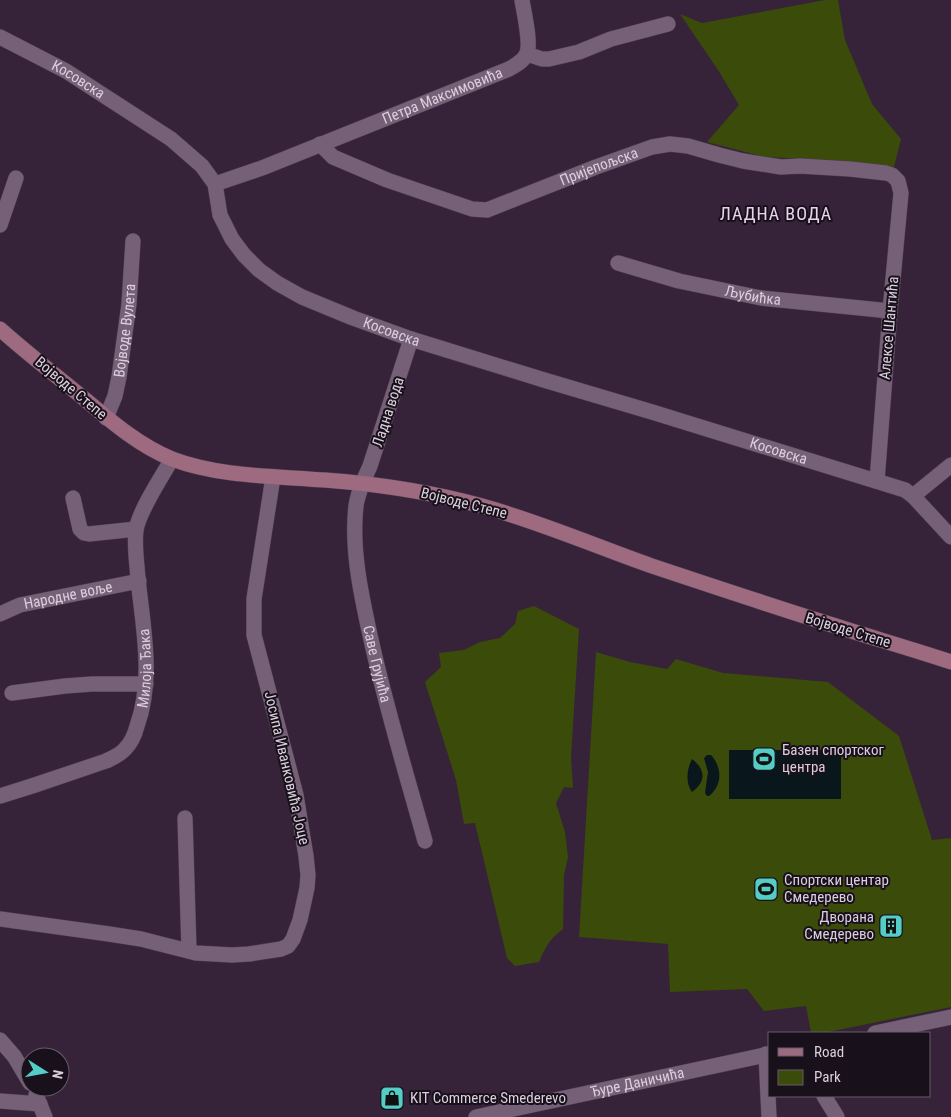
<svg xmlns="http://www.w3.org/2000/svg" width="951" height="1117" font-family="'Roboto Condensed',sans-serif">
	<rect width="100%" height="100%" fill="#362339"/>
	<g fill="#3b4b0a">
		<polygon points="825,0 838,0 845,40 872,104 901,139 894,167 805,159 765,157 707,142 739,105 718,70 680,14 702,23"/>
		<path d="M534,606L579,629L571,757L573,788L564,787L556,803L565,832L568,857L564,875L563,929C549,940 546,946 539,962L515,966L507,958L475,823L464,824L456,780L425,682L441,667L439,653L464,650L480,642L500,638L515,624L518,611Z"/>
		<polygon points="596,652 630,662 667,669 676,659 723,673 828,682 899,736 932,840 951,838 951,1007 823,1033 811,1033 806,1006 764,1011 747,989 670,992 668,944 579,937"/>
	</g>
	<g fill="#09171c">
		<rect x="729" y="750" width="112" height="49"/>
		<path d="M707,755H711C722,767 723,785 709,796H707L705,793L708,772L704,758Z"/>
		<path d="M692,759C705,769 707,781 692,792C685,782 687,769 692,759Z"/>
	</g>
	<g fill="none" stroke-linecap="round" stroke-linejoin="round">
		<g stroke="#4e3f50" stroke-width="16">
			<g id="minor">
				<path id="s1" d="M0,37L66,71L171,139L202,166L215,184L220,215L232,239L244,255L259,270L277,283L302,297L353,318L411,339L544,380L652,412L905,490L913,496L951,537"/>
				<polyline points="527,54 542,59 549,59 579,52 611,39 668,24"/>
				<path id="s2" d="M320,144L333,157L387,180L472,209L487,210L596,167L652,147L670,144L688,146L719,155L743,161L781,167L800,166L850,169L886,173L892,175L898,181L901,193L890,311L877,481"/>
				<path id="s3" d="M215,184L262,168L509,69C516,65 524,61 527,53C531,42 524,13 522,0"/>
				<polyline points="0,225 16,178"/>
				<path id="s4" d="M618,263L679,281L761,298L890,311"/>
				<path id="s5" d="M411,339L370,466C364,479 358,492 356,506C351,548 361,594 370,635C385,704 406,773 425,841"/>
				<path id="s6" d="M106,418L115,396L119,377L129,304L133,241"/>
				<polyline points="913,496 951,465"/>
				<polyline points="73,498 80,529 84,533 89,534 136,529"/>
				<path id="s7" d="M0,614L20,605L139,581"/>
				<polyline points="12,693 65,686 92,684 146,684"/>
				<path id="s8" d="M0,796L35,785L106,761C112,758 120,755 125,749C131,743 135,734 137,726C154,679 143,627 138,579C137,563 134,546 136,530C139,511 162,476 172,459"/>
				<polyline points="185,818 189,951"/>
				<polyline points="0,919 109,934 141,939 196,953 232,955 249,954 281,949 288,946 293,939 300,920 307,888 308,875 306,856 296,795 254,635 254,599 273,477"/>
				<polyline points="875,1033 951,1017"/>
				<polyline points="0,1040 14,1056 30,1083"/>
				<polyline points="766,1054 769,1117"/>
				<polyline points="36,1095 45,1117"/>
				<polyline points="824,1096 837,1117"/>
				<polyline points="0,1101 40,1104"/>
				<path id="s9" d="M476,1117L770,1054"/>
			</g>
		</g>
		<g stroke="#4e3f50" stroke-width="16">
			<path id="major" d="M0,329C28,354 58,377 87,401C113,423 140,446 172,459C220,477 274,476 325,480C378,484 431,492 482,506C540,522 595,546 652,566C709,585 766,604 823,622C866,636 909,648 951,662"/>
		</g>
		<use href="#minor" stroke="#756078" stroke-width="15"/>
		<use href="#major" stroke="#9d6a80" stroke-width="15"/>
	</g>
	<defs>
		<g id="stadium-square" transform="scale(1.25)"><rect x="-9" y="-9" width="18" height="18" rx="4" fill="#54cdc7" stroke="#18101a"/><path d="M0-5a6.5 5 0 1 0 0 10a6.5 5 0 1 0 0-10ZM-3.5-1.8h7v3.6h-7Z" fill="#111"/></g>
		<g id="building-square" transform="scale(1.25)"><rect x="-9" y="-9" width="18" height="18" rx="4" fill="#54cdc7" stroke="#18101a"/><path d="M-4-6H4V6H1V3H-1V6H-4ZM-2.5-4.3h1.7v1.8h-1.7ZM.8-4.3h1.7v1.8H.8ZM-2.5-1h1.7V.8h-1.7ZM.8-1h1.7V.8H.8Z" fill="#111"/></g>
		<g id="shop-square" transform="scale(1.25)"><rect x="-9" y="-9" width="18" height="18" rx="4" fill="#54cdc7" stroke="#18101a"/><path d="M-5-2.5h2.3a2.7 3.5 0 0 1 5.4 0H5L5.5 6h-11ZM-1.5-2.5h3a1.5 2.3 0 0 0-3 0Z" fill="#111"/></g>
	</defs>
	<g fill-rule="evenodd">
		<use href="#stadium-square" x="764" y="759"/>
		<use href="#stadium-square" x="766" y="889"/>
		<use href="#building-square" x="891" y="926"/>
		<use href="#shop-square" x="392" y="1098"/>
	</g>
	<g text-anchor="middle" stroke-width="4" stroke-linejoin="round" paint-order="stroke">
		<g font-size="15" fill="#dbcfdd" stroke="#18101a">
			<text dy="5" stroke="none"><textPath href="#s1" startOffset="89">Косовска</textPath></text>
			<text dy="5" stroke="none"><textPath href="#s3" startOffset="244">Петра Максимовића</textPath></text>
			<text dy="5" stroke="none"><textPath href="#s2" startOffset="302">Пријепољска</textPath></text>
			<text dy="5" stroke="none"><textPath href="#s4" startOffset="139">Љубићка</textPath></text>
			<text transform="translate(889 328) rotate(-85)" y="5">Алексе Шантића</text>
			<text dy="5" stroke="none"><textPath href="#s6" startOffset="90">Војводе Вулета</textPath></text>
			<text dy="5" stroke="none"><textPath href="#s1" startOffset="509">Косовска</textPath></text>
			<text transform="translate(71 388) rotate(40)" y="5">Војводе Степе</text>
			<text transform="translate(388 412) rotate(-72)" y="5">Ладна вода</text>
			<text dy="5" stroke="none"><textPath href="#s1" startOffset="914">Косовска</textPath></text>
			<text transform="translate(464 503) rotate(14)" y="5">Војводе Степе</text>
			<text dy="5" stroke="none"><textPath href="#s7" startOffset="71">Народне воље</textPath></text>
			<text transform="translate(848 630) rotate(17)" y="5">Војводе Степе</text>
			<text dy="5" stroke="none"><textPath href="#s5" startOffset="336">Саве Грујића</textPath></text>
			<text dy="5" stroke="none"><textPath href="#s8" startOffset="219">Милоја Ђака</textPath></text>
			<text transform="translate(287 768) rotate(77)" y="5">Јосипа Иванковића Јоце</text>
			<text dy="5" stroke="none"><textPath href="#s9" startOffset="165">Ђуре Даничића</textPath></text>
		</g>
		<g font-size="15" fill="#dbcfdd" stroke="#18101a" text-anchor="start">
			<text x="782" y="755">Базен спортског<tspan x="782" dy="17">центра</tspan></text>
			<text x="784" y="885">Спортски центар<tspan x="784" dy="17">Смедерево</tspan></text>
			<text x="874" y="922" text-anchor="end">Дворана<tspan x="874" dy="17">Смедерево</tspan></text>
			<text x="410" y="1103">KIT Commerce Smederevo</text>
		</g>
		<g font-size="18" letter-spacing="1" fill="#ebd3ef" stroke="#18101a">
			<text x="776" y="220">ЛАДНА ВОДА</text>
		</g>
	</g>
	<rect x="768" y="1032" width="162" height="65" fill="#18101a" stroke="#665c68"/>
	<rect x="778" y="1048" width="25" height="8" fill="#9d6a80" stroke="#665c68"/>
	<text x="814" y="1057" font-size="15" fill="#dbcfdd">Road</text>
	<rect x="778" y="1070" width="25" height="15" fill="#3b4b0a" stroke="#665c68"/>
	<text x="814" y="1082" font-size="15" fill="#dbcfdd">Park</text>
	<g transform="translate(45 1072) rotate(101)"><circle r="24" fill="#18101a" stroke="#665c68"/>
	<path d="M0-4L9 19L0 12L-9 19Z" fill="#54cdc7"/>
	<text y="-8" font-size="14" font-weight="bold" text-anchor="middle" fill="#dbcfdd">N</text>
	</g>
</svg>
